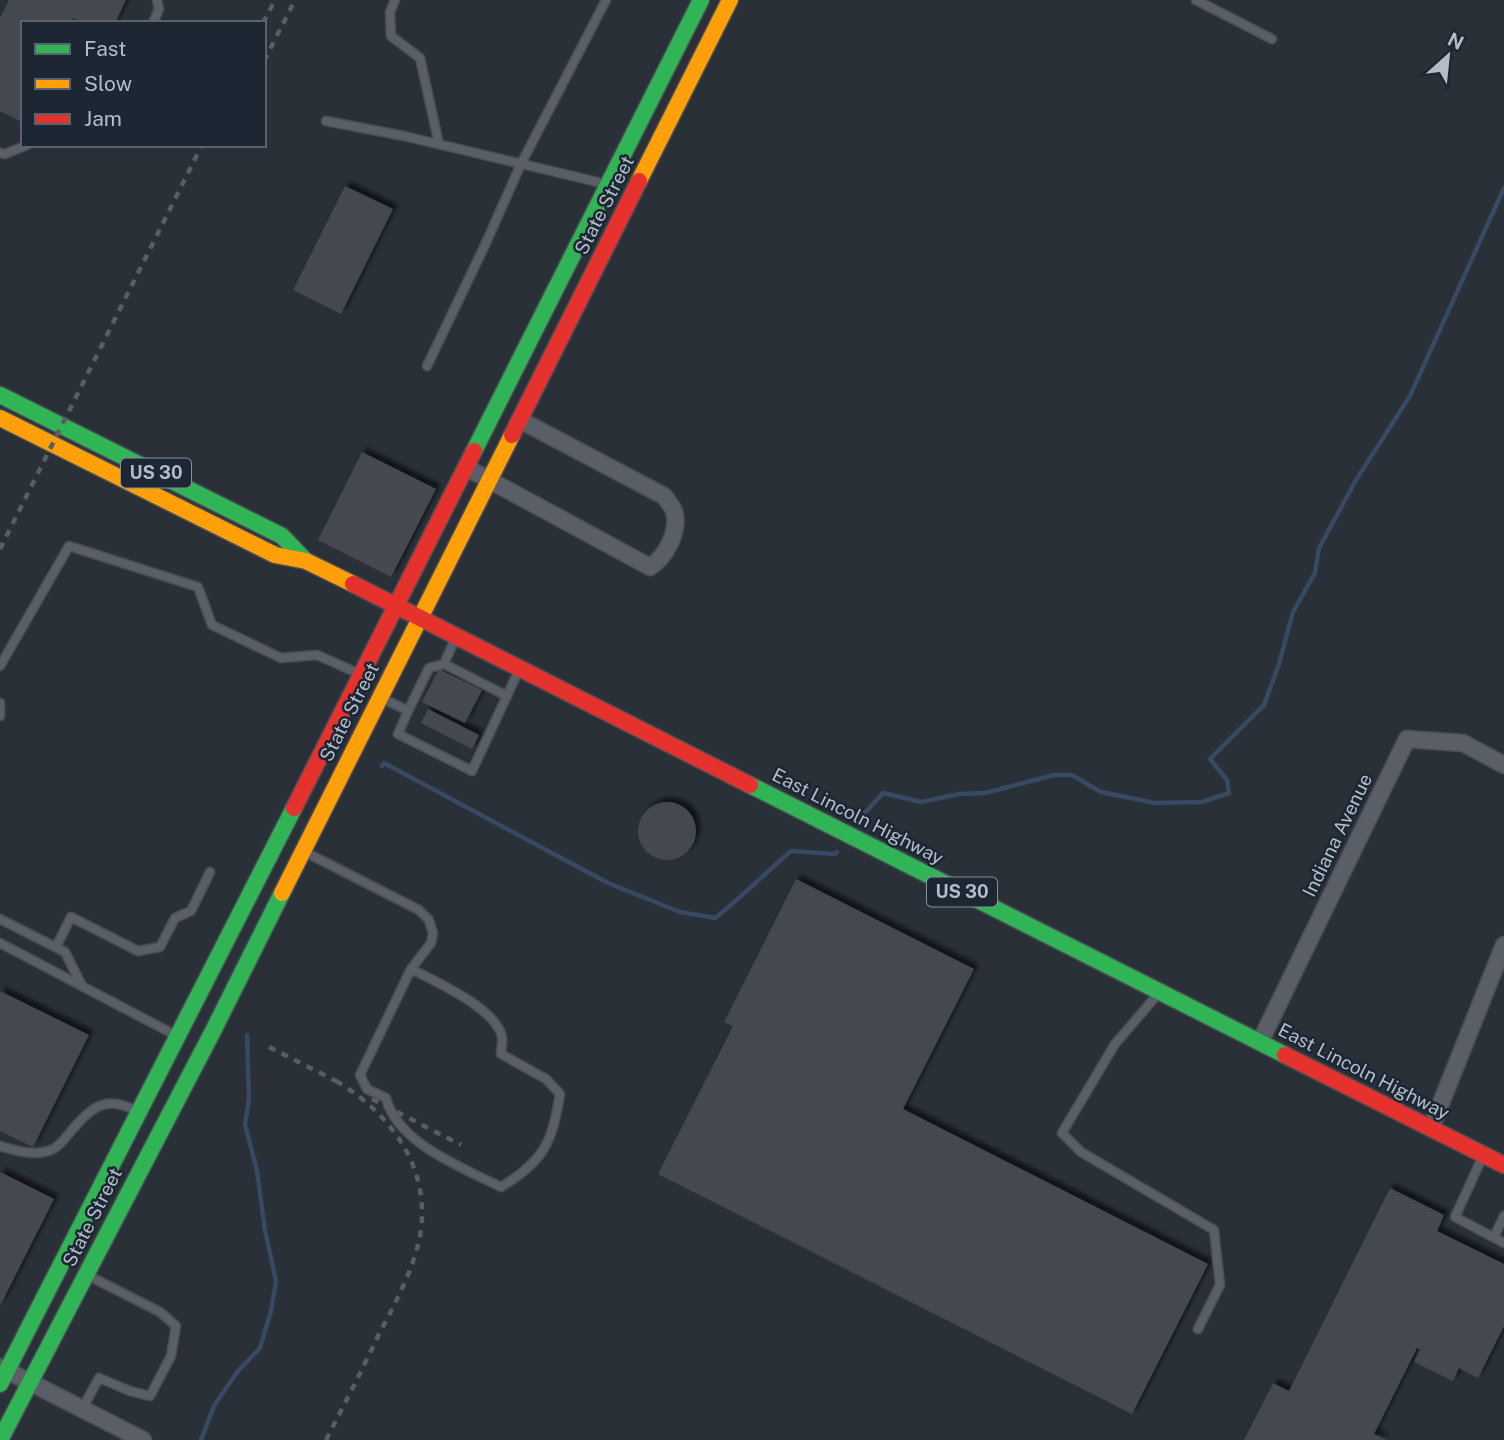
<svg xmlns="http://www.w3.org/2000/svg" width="1504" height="1440" font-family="'Public Sans',sans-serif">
	<defs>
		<filter id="shadow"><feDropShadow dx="4.5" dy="-4.5" stdDeviation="2" flood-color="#0009"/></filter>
	</defs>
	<rect width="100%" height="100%" fill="#2a3038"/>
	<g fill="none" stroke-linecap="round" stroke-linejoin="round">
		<g stroke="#384963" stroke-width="4.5">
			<path d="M382,766L384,763L608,883L680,912L715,918C742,897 765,873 791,851L835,854L837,852"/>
			<polyline points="861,817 883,793 921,802 959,794 985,793 1054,775 1072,775 1101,792 1155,803 1202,802 1229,793 1227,780 1210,759 1264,705 1279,664 1293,612 1315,573 1319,548 1356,480 1410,396 1504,188"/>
			<polyline points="201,1440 214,1406 238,1371 260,1348 271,1311 276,1281 265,1230 257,1171 245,1124 249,1099 247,1035"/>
		</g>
	</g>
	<g fill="#444950" filter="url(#shadow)">
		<polygon points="9,0 126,0 115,23 83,23 73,18 71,23 23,23 22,122 0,111 0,18"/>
		<polygon points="345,186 393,209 341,314 293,290"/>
		<polygon points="362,452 436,489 391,577 318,540"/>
		<polygon points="439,669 482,690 465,723 422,702"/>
		<polygon points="428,709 479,735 472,749 421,723"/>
		<circle cx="667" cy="831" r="29"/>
		<polygon points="796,879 974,969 903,1109 1208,1264 1132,1414 658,1174 733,1026 724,1022"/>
		<polygon points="0,991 89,1035 33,1147 0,1131"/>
		<polygon points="0,1172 54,1199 0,1306"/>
		<polygon points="1390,1188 1444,1215 1437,1231 1504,1264 1504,1326 1478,1378 1459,1368 1453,1381 1414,1362 1420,1349 1417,1348 1374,1434 1387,1440 1244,1440 1273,1383 1289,1391"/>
	</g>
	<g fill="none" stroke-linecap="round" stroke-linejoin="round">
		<g stroke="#484c53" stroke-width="11">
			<g id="lane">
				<polyline points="395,0 390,12 391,36 420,58 439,144"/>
				<polyline points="1196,0 1272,39"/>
				<polyline points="153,23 159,9 157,0"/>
				<polyline points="326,121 404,136 606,184"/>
				<polyline points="0,153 5,154 27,145"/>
				<polyline points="427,366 485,245 521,164 606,0"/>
				<polyline points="444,664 454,641"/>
				<polyline points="0,666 69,546 198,587 212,625 281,658 317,655 360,674"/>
				<polyline points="382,698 408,711 398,734 472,771 518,672"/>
				<polyline points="0,703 0,716"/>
				<polyline points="408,711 429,668 444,664 507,696"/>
				<path d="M305,852L419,910L429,920L433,933L431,943L411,969L360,1075L367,1089L386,1098C397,1143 463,1168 501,1187C544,1161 552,1143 560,1094L546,1079L501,1054C501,1049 503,1043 502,1037C496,1008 436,982 411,969"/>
				<polyline points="0,919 65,952 82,986"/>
				<polyline points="0,943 177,1036"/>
				<polyline points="56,947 71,917 138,951 160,947 175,918 191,911 210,872"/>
				<polyline points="1158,994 1115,1044 1062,1133 1081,1152 1214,1230 1220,1285 1198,1329"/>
				<path d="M0,1146C16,1151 37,1157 53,1149C61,1145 66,1137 72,1130C92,1106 107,1095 136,1111"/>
				<polyline points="1482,1158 1455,1217 1504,1243"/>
				<polyline points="1494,1237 1504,1216"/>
				<polyline points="82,1409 99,1378 130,1391 150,1396 171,1356 176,1326 160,1312 89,1276"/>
			</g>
		</g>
		<g stroke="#484c53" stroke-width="19">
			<g id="street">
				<path d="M467,468L650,567C666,557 680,530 674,511C672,506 667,500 664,496L520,420"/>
				<polyline points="1260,1042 1407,739 1463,743 1504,765"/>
				<polyline points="1431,1128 1504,945"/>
				<polyline points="0,1367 143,1440"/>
			</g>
		</g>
		<g stroke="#484c53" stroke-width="19">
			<g id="fast">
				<polyline points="0,395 282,536 306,561"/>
				<polyline points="474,451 701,0"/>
				<polyline points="750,785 1285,1055"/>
				<polyline points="0,1384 294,808"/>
				<polyline points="0,1440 213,1031 282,893"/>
			</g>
		</g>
		<g stroke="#484c53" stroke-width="19">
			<g id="slow">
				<polyline points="639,181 730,0"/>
				<polyline points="0,418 275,555 306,561 353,584"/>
				<polyline points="282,893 512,435"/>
			</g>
		</g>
		<g stroke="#484c53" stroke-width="19">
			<g id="jam">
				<polyline points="512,435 639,181"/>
				<polyline points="353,584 750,785"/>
				<polyline points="294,808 474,451"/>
				<polyline points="1285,1055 1504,1165"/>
			</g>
		</g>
		<use href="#lane" stroke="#5a5e66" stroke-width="8"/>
		<use href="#street" stroke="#5a5e66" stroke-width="16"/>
		<use href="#fast" stroke="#30b455" stroke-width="16"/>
		<use href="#slow" stroke="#ff9f0a" stroke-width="16"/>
		<use href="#jam" stroke="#e5322d" stroke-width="16"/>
		<g stroke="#595d64" stroke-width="4.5" stroke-dasharray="7 7" stroke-linecap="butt">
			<polyline points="263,23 275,0"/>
			<polyline points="264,61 295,0"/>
			<polyline points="0,549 202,145"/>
			<polyline points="269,1047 344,1085"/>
			<polyline points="372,1099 461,1145"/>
			<path d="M326,1440C344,1405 362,1370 379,1334C395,1304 411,1274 419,1241C434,1171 392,1114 336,1081"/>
		</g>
	</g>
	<g text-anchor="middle" stroke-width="5" stroke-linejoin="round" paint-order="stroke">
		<g fill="#1d2633" stroke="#878f9c" stroke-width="2">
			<rect x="121" y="458.5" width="70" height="29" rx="5"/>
			<rect x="927" y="877.5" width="70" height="29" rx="5"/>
		</g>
		<g font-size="18" font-weight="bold" fill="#b4bcc9">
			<text x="156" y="479">US 30</text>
			<text x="962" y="898">US 30</text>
		</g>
		<g font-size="19" fill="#b4bcc9" stroke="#1d2633">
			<text transform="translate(604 205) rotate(-63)" y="7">State Street</text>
			<text transform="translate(349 712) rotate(-63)" y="7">State Street</text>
			<text transform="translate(858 816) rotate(27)" y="7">East Lincoln Highway</text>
			<text transform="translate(1337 835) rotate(-64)" y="7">Indiana Avenue</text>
			<text transform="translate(1364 1071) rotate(27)" y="7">East Lincoln Highway</text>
			<text transform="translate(92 1217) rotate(-63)" y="7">State Street</text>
		</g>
	</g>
	<rect x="21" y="21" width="245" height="126" fill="#1d2633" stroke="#59626f" stroke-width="2"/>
	<rect x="35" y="44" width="35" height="10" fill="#30b455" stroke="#59626f" stroke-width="2"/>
	<text x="84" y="56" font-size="21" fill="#b4bcc9">Fast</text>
	<rect x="35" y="79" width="35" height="10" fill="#ff9f0a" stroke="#59626f" stroke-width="2"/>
	<text x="84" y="91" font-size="21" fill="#b4bcc9">Slow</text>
	<rect x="35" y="114" width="35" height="10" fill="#e5322d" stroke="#59626f" stroke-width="2"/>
	<text x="84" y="126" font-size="21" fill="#b4bcc9">Jam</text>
	<g transform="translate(1448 56) rotate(27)" stroke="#1d2633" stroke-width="5" paint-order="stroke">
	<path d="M0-5L12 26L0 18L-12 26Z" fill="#b4bcc9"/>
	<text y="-10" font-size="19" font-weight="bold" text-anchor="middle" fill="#b4bcc9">N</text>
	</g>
</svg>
